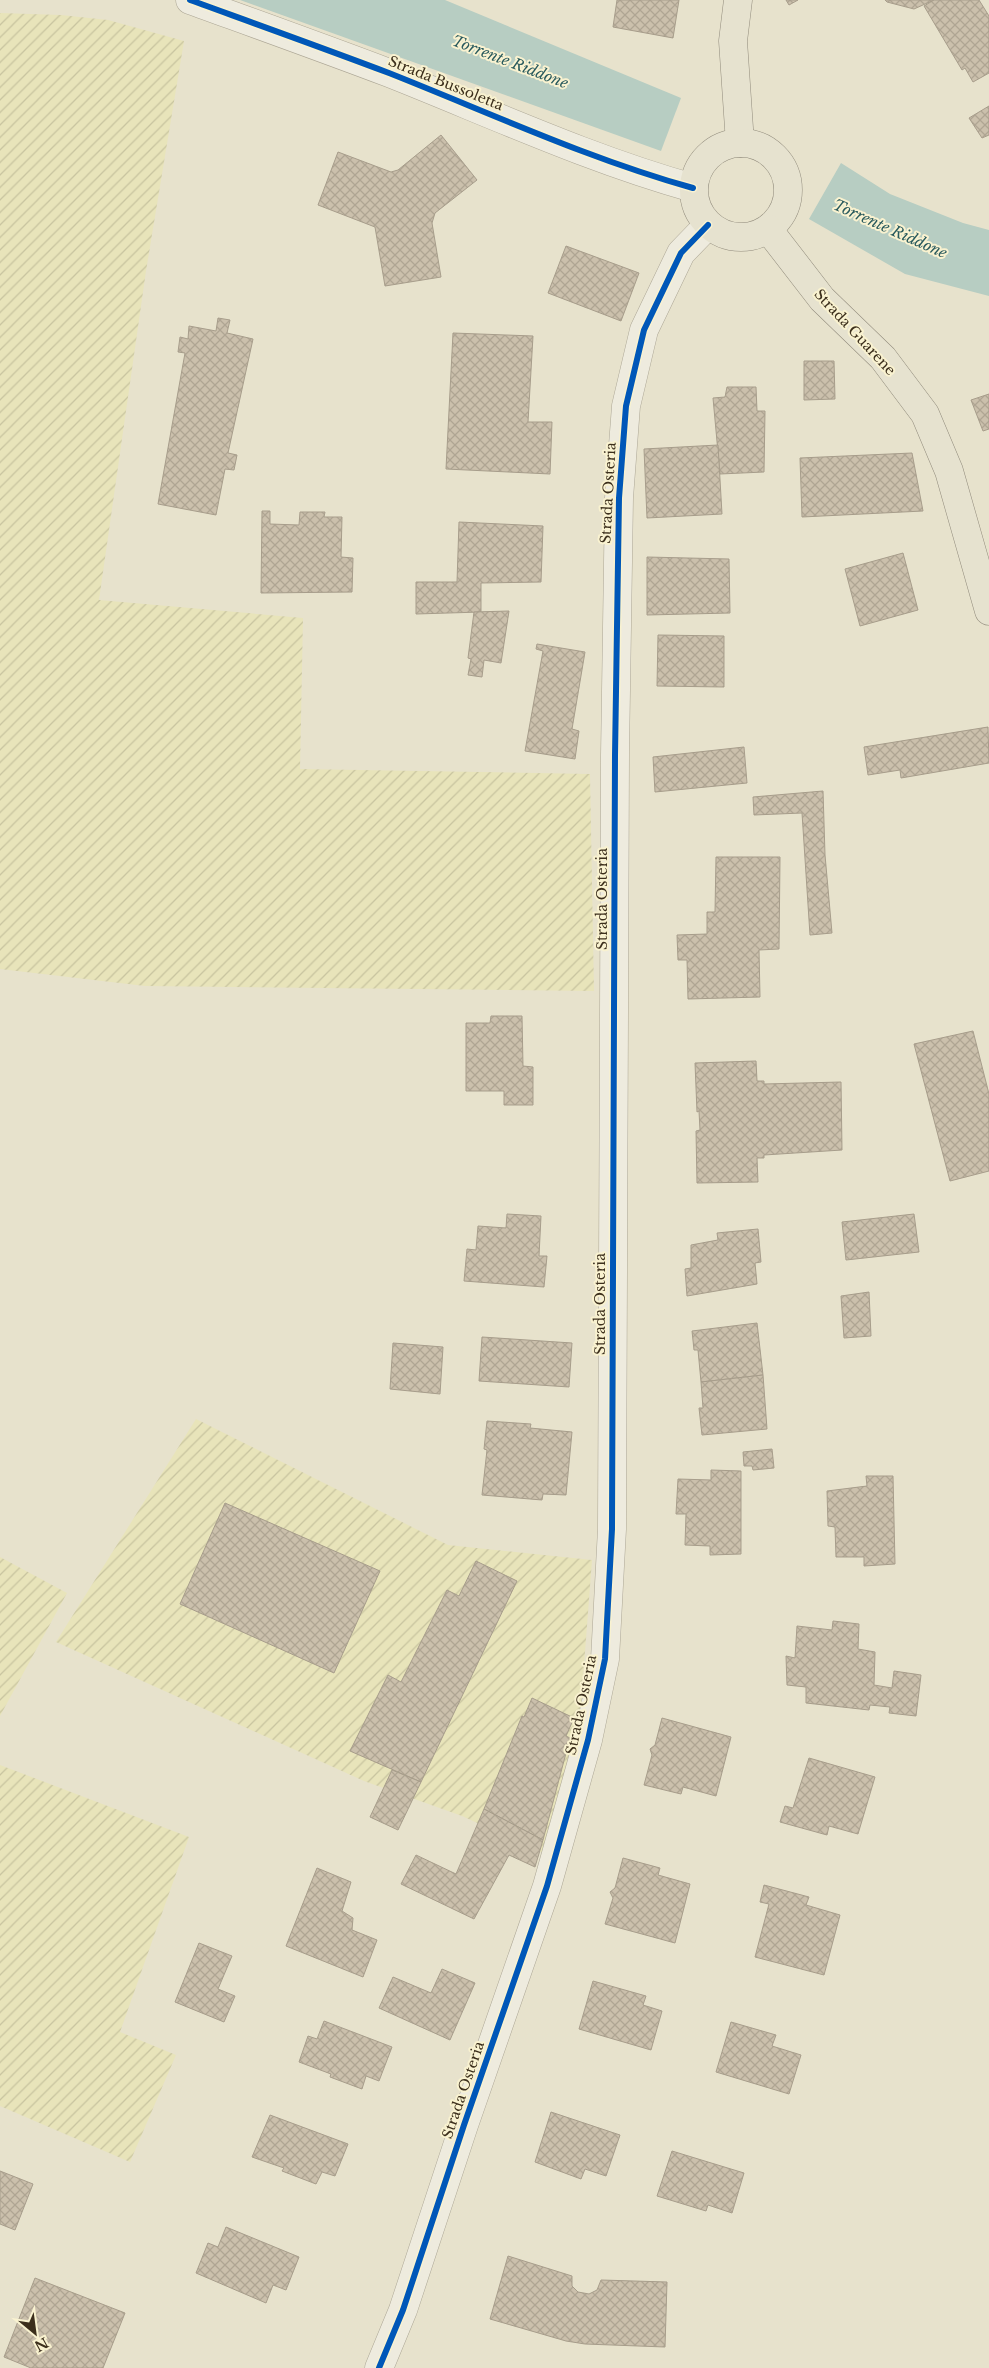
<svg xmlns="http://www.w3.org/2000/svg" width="989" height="2368" font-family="'Libre Baskerville',serif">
	<defs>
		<pattern id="farmland-furrows" width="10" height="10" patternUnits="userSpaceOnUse" patternTransform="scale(1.25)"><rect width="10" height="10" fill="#e8e4ba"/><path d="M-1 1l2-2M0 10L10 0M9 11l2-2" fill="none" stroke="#c8c49f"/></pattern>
		<pattern id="building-cross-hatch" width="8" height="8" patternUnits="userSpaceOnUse" patternTransform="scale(1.25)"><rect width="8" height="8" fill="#cbc0ac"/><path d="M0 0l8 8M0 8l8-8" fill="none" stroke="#afa593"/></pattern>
	</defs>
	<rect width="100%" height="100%" fill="#e7e2cc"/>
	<g fill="url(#farmland-furrows)">
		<polygon points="0,13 61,15 108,20 184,41 146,271 99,600 303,618 300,769 590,774 594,991 145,986 0,969"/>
		<polygon points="196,1419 448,1545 592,1560 581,1705 545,1854 462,1816 364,1781 56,1642"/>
		<polygon points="0,1557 67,1593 0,1716"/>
		<polygon points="0,1765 189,1837 120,2032 176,2055 130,2162 0,2106"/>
	</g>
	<g fill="#b7cdc2">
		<polygon points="240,0 445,0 681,98 661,151"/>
		<polygon points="841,163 890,194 963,223 989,230 989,296 905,274 809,219"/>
	</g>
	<g fill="url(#building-cross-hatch)" stroke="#a79d8b">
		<polygon points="617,0 679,0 673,38 613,27"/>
		<polygon points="786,0 798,0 789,5"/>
		<polygon points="885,0 934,0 914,9 887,2"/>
		<polygon points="934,0 979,0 989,16 989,73 973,82 965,68 962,70 924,6"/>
		<polygon points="989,106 989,135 982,138 969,118"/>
		<polygon points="441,135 477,180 435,213 432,223 441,277 385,286 375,227 318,205 338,152 391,172 398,170"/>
		<polygon points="566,246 639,273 621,321 548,293"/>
		<polygon points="218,318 230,320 227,333 253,339 228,453 237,455 234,470 225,469 216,515 158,504 185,353 178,352 180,337 188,339 189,326 216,331"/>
		<polygon points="453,333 533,336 528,422 552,422 550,474 446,469"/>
		<polygon points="804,361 834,361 835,399 804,400"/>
		<polygon points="727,387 756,387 757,411 765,411 764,472 720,474 713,398 725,397"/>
		<polygon points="989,394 989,429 983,431 971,400"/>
		<polygon points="718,445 722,514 647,518 644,449"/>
		<polygon points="912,453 923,511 802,517 800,458"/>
		<polygon points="262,511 270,511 270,524 299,525 300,512 325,512 324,517 342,517 341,557 353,558 352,592 261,593"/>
		<polygon points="459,522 543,526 541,582 481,583 481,612 416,614 416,582 457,582"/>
		<polygon points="903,553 918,610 860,626 845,569"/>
		<polygon points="647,557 729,559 730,613 647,615"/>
		<polygon points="509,611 501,663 484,660 482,677 468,675 471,659 468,658 474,612"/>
		<polygon points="658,635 724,636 724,687 657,686"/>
		<polygon points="537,644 585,652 572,729 579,731 575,759 525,751 543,651 536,649"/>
		<polygon points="988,727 989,763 901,778 900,770 868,775 864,747"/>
		<polygon points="744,747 747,783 655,792 653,757"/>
		<polygon points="823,791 825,855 832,933 810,935 802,813 754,815 753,797"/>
		<polygon points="716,857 780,857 779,949 759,950 760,997 688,999 687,960 678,960 677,935 707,934 707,912 715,912"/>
		<polygon points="491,1016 522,1016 523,1066 533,1067 533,1105 504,1105 504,1091 466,1091 466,1023 490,1023"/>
		<polygon points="973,1031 989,1094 989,1171 950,1181 914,1044"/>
		<polygon points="756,1061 757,1081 764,1081 764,1084 841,1082 842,1150 764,1155 764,1158 757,1158 758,1182 697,1183 696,1131 700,1130 699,1111 697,1112 695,1063"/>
		<polygon points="507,1214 541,1216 539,1256 547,1256 544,1287 464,1281 467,1249 476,1250 478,1226 506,1228"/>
		<polygon points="914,1214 919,1252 846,1260 842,1222"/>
		<polygon points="758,1229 761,1262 755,1263 757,1284 687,1296 685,1269 691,1268 691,1245 718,1240 717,1233"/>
		<polygon points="869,1292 871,1336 844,1338 841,1296"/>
		<polygon points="757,1323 763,1375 701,1382 698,1350 694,1350 692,1331"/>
		<polygon points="482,1337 572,1343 569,1387 479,1381"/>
		<polygon points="393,1343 443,1347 440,1394 390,1389"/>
		<polygon points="763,1375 767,1429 702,1435 699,1408 703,1408 701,1382"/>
		<polygon points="487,1421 531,1424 530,1428 572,1432 566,1495 543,1494 542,1500 482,1495 487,1450 484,1449"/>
		<polygon points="772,1449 774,1468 753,1470 752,1466 744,1466 743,1452"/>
		<polygon points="711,1470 741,1471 741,1554 710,1555 710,1546 685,1545 686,1514 676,1514 678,1479 711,1480"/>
		<polygon points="866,1476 893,1476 895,1564 864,1566 864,1557 836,1557 835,1527 828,1526 827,1491 867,1486"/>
		<polygon points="225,1503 380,1571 334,1673 180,1604"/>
		<polygon points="476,1561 517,1581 421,1782 350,1751 388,1675 401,1682 447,1590 459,1596"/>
		<polygon points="833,1621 859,1624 858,1649 875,1652 874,1685 892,1688 894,1671 921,1675 916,1716 889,1713 890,1707 870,1705 869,1710 806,1703 806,1687 787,1685 786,1656 795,1658 797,1626 832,1630"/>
		<polygon points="532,1698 574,1718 566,1736 570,1738 543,1840 484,1809 522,1716 524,1717"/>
		<polygon points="662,1718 731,1737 716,1796 683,1787 681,1794 644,1785 652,1755 650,1749 655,1745"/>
		<polygon points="809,1758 875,1777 858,1834 829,1826 827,1835 780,1822 785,1806 793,1808"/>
		<polygon points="392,1770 421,1782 398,1830 370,1817"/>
		<polygon points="484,1809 543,1840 535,1867 509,1855 474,1919 401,1884 416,1855 456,1874"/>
		<polygon points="623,1858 660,1868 658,1875 690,1884 675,1943 605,1924 613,1898 610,1892 615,1888"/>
		<polygon points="317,1868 351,1882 342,1911 353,1918 352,1930 377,1940 363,1977 286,1946"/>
		<polygon points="764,1885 809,1897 806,1905 840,1915 824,1975 755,1957 769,1904 760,1902"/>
		<polygon points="199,1943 232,1956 218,1989 235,1996 224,2022 175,2002"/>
		<polygon points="442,1969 475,1983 450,2040 379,2008 393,1977 431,1993"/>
		<polygon points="593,1981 646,1996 643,2005 662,2011 651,2050 579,2029"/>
		<polygon points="324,2021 392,2047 379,2081 366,2076 362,2089 330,2077 331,2074 299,2062 308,2036 317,2039"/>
		<polygon points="731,2022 776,2035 772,2046 801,2055 789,2094 716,2072"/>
		<polygon points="551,2112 620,2135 606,2176 585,2169 581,2179 535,2162"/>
		<polygon points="270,2115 348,2144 335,2176 322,2172 316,2184 282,2171 284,2168 252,2157"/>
		<polygon points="672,2151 744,2173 732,2213 708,2205 706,2211 657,2196"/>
		<polygon points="0,2171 33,2184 15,2230 0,2224"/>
		<polygon points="226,2227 299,2257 286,2290 273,2285 266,2303 196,2273 208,2243 218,2247"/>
		<polygon points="508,2256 572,2276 572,2286 578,2292 589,2294 597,2290 601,2280 667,2282 665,2347 585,2344 566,2341 490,2319"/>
		<polygon points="35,2278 125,2313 103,2368 31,2368 4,2357"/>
	</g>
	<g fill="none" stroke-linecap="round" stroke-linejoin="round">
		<g stroke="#aca695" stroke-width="29">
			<g id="minor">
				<path d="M190,0C256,24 323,48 389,73C490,113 589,159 693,188"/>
				<polyline points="379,2368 403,2310 464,2125 547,1886 588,1740 605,1659 612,1529 615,755 619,498 626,406 644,330 681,253 708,225"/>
			</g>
		</g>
		<g stroke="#918b7c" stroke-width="29">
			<g id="major">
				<polyline points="738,0 733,41 740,143"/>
				<circle cx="741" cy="190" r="47"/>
				<polyline points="768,229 822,299 883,358 925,414 949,471 989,611"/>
			</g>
		</g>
		<use href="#minor" stroke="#eeebde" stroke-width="28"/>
		<use href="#major" stroke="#e6e2cf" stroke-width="28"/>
		<g stroke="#f9f2d0" stroke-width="9">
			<g id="cycleway">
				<path d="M190,0C256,24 323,48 389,73C490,113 589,159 693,188"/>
				<polyline points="379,2368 403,2310 464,2125 547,1886 588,1740 605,1659 612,1529 615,755 619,498 626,406 644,330 681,253 708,225"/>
			</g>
		</g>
		<use href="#cycleway" stroke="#0057b8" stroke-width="6"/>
	</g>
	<g text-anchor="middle" stroke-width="4" stroke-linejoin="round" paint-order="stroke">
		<g font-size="14" fill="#3c2f1c" stroke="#f9f2d0">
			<text transform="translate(446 83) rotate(22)" y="5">Strada Bussoletta</text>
			<text transform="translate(855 332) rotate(47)" y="5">Strada Guarene</text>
			<text transform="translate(608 493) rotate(-87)" y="5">Strada Osteria</text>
			<text transform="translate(602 899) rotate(-90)" y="5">Strada Osteria</text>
			<text transform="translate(600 1304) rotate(-90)" y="5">Strada Osteria</text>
			<text transform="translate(581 1705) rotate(-78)" y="5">Strada Osteria</text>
			<text transform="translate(463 2090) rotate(-71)" y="5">Strada Osteria</text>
		</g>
		<g font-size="15" font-style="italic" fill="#295a5d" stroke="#f9f2d0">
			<text transform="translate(510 62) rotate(21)" y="5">Torrente Riddone</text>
			<text transform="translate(890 229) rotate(24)" y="5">Torrente Riddone</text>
		</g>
	</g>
	<g transform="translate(35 2333) rotate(151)" stroke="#f9f2d0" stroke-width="4" paint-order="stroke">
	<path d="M0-4L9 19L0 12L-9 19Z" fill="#3c2f1c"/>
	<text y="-8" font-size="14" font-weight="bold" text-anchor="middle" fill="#3c2f1c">N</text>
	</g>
</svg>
